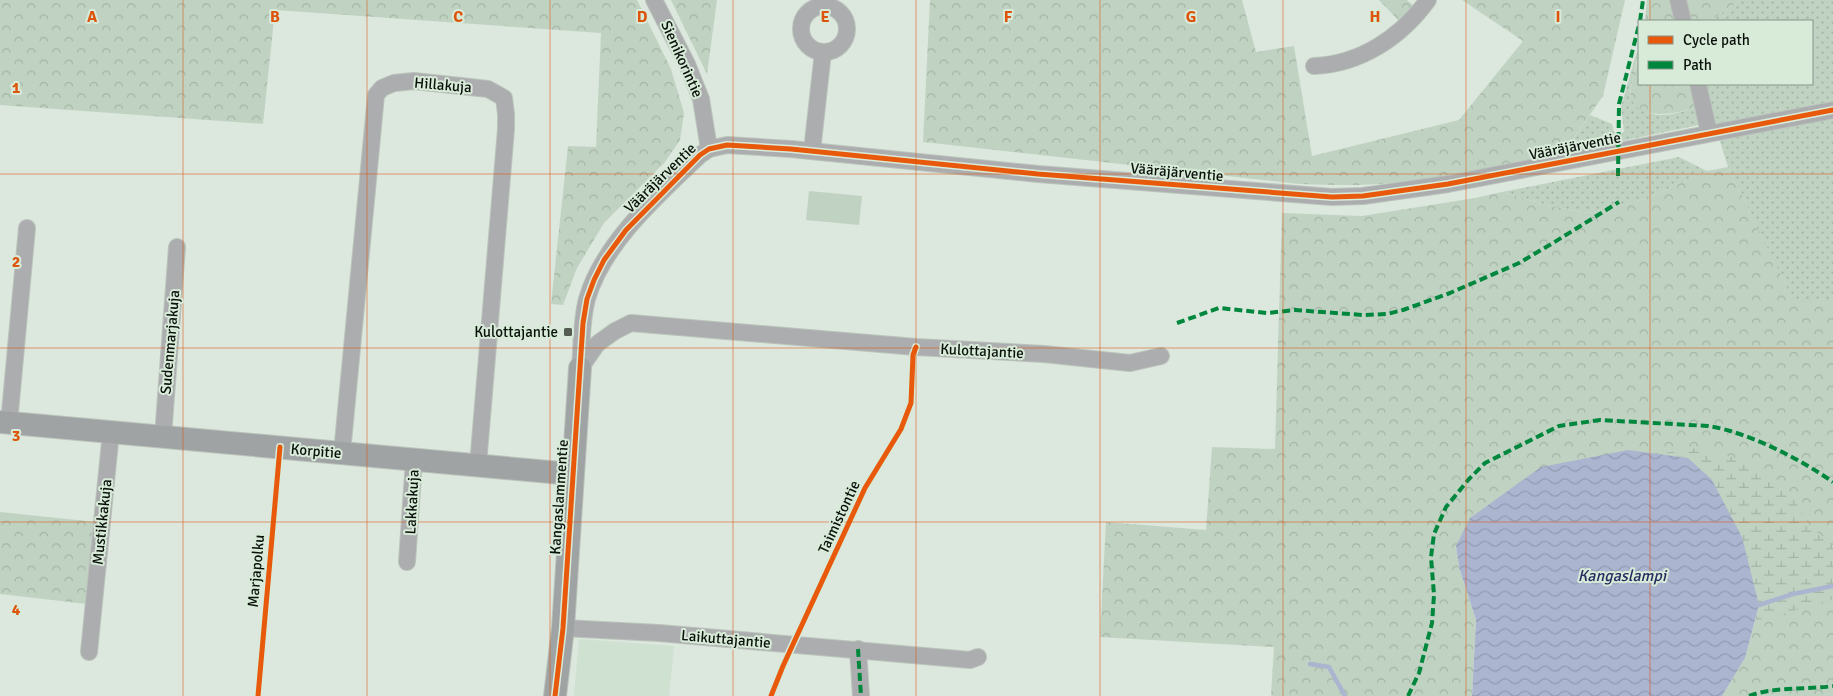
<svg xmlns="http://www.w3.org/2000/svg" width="1833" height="696" font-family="Signika,sans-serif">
	<defs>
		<pattern id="grass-dots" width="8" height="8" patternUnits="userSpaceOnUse" patternTransform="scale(1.25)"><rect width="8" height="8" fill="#c0d3c2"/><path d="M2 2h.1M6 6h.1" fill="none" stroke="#a4b4a5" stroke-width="1.8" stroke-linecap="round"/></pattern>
		<pattern id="forest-crowns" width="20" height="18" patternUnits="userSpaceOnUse" patternTransform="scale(1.25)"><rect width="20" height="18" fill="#c0d3c2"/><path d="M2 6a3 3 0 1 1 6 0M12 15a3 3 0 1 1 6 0" fill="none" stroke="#a4b4a5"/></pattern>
		<pattern id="wetland-marsh" width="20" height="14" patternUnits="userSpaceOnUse" patternTransform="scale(1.25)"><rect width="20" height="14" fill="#c0d3c2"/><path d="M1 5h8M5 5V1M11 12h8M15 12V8" fill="none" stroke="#a4b4a5"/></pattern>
		<pattern id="water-waves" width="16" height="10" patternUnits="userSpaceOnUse" patternTransform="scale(1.25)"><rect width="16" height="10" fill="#abb5d0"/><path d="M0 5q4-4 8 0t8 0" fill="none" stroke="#929bb1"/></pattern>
	</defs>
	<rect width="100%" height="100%" fill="#dce7dd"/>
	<polygon fill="#cfe1d0" points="579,639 674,646 669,696 574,696"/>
	<g fill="url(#grass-dots)">
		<polygon points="1740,0 1833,0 1833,299 1793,301 1728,167 1712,116 1705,84 1812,84 1812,21 1710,21"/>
		<path d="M1639,50L1630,92C1635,98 1639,107 1645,111C1659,120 1684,112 1697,106L1700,123L1699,125L1563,153L1590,115L1612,124L1614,132L1616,135H1620L1624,132L1621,107L1636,54Z"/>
		<polygon points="1679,157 1707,171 1648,198 1589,213 1546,205 1502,192"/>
	</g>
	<g fill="url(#forest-crowns)">
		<polygon points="0,0 637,0 671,69 684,113 680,140 665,162 604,223 577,268 563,305 551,304 568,146 596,147 601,33 275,10 263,124 0,105"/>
		<polygon points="671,0 717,0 707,74"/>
		<path d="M930,0H1242L1256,52L1294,46L1312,156L1459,120L1523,41L1462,0H1625L1603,96L1563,153C1507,164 1450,178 1392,183C1362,186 1331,185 1300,184L923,142Z"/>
		<polygon points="1379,0 1407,0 1415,7 1400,22"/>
		<polygon points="1647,0 1671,0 1677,21 1645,21"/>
		<polygon points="1685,0 1740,0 1710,21 1691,21"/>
		<path d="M1639,54V84H1692L1697,106C1681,114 1636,122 1631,97C1629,87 1637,65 1639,54Z"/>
		<polygon points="1728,167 1793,300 1833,299 1833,696 1722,696 1745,658 1759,606 1456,546 1459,567 1476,620 1472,696 1271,696 1274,647 1100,637 1106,522 1206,530 1212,447 1275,449 1282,213 1362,216 1475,198 1502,192 1546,205 1589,213 1648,198 1707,171"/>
		<polygon points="0,512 96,522 87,604 0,594"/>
	</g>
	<polygon fill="url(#wetland-marsh)" points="1691,448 1737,458 1784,482 1809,525 1833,546 1833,599 1755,622 1759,605 1756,596 1688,458 1660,454"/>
	<polygon fill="#c0d3c2" points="809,191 862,196 859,225 806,220"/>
	<polygon fill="url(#water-waves)" points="1628,450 1688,458 1712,480 1742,537 1759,605 1745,658 1722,696 1472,696 1476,620 1459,567 1456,546 1470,518 1541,467"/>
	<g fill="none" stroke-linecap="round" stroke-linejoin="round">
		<g stroke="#abb5d0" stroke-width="4.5">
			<polyline points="1759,605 1793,594 1833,586"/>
			<polyline points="1310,664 1329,667 1345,696"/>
		</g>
		<g stroke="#bbc4bc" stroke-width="18">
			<g id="street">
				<polyline points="654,0 687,64 701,99 709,149"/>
				<polyline points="1678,0 1683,21"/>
				<circle cx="824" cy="29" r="23"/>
				<path d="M1314,66C1361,64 1401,37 1428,0"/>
				<polyline points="1698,84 1709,133"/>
				<polyline points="812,151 823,52"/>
				<polyline points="581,367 597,344 615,331 631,323 916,347 1044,354 1130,363 1161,356"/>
				<path d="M580,368C582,345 581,321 587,299C603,243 659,194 700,155L709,149L727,145L791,149L1038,174L1332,197L1363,196L1448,184L1833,110"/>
				<polyline points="9,423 27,228"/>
				<polyline points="163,437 177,247"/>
				<polyline points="342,453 376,95 382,88 394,83 414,81 488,89 504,98 506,114 506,129 478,465"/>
				<polyline points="407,562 414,460"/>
				<polyline points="563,628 659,633 970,660 978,657"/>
				<polyline points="858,649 861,696"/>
				<polyline points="89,652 111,432"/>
			</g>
		</g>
		<g stroke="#bbc4bc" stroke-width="24">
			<g id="secondary">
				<polyline points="0,422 572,474"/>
				<polyline points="555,696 563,628 580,368"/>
			</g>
		</g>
		<use href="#street" stroke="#abadae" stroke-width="16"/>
		<use href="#secondary" stroke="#a0a3a4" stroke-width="22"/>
		<g stroke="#00873e" stroke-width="4" stroke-dasharray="8 4" stroke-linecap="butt">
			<polyline points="1640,21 1643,0"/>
			<polyline points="1618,176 1619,104 1639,25"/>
			<polyline points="1177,323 1219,308 1267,313 1295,310 1363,315 1387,314 1403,310 1450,293 1519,263 1553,243 1619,202"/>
			<polyline points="858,649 861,696"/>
			<path d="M1408,696L1419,673L1432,623L1434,595L1431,557L1434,534L1446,507L1469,479L1485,463L1559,426L1600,420L1708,426C1748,432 1800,459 1833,482"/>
			<path d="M1749,696C1776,686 1805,690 1833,686"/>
		</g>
		<g stroke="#d8ebd9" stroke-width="8">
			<g id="cycleway">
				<polyline points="258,696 280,447"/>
				<polyline points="555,696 563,628 583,323 587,299 594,280 604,260 626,230 700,155 709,149 727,145 791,149 1038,174 1332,197 1363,196 1448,184 1833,110"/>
				<polyline points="771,696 783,666 865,488 901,429 911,403 913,355 916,347"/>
			</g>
		</g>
		<use href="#cycleway" stroke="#e8590c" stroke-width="5"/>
	</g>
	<path fill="none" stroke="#dd550c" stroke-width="1" stroke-opacity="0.55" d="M183,0V696M367,0V696M550,0V696M733,0V696M916,0V696M1100,0V696M1283,0V696M1466,0V696M1650,0V21M1650,84V696M0,174H1833M0,348H1833M0,522H1833"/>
	<rect fill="#545c54" stroke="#d8ebd9" stroke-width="2" x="563" y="327" width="10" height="10" rx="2.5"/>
	<g text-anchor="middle" stroke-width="4" stroke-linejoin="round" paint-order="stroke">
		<g font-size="15" fill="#0a110b" stroke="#d8ebd9">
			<text transform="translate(682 59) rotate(66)" y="5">Sienikorintie</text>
			<text transform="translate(443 85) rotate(5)" y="5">Hillakuja</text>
			<text transform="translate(1575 146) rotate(-11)" y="5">Vääräjärventie</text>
			<text transform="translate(1177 172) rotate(5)" y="5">Vääräjärventie</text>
			<text transform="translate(660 178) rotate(-44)" y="5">Vääräjärventie</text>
			<text transform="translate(170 342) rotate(-85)" y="5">Sudenmarjakuja</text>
			<text transform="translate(982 351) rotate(3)" y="5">Kulottajantie</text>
			<text transform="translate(316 451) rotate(5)" y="5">Korpitie</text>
			<text transform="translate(559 497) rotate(-86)" y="5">Kangaslammentie</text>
			<text transform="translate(412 502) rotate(-87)" y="5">Lakkakuja</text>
			<text transform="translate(839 517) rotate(-65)" y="5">Taimistontie</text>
			<text transform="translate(102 522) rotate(-84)" y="5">Mustikkakuja</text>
			<text transform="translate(256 571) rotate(-85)" y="5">Marjapolku</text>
			<text transform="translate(726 639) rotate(5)" y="5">Laikuttajantie</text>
		</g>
		<g font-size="15" fill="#0a110b" stroke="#d8ebd9" text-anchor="end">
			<text x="558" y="337">Kulottajantie</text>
		</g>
		<g font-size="16" font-style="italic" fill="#252b5f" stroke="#d8ebd9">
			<text x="1622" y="581">Kangaslampi</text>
		</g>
	</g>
	<g font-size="16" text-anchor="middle" font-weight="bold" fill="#dd550c" stroke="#d8ebd9" stroke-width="4" stroke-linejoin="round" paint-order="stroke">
		<text x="92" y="22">A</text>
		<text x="275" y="22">B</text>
		<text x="458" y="22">C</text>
		<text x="642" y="22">D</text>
		<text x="825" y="22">E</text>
		<text x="1008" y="22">F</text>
		<text x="1191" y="22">G</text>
		<text x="1375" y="22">H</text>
		<text x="1558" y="22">I</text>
		<text x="16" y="93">1</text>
		<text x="16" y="267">2</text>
		<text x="16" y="441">3</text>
		<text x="16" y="615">4</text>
	</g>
	<rect x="1638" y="20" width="175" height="65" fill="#d8ebd9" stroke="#869487"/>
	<rect x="1648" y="36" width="25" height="8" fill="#e8590c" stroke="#869487"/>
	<text x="1683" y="45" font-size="15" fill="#0a110b">Cycle path</text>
	<rect x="1648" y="61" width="25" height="8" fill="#00873e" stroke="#869487"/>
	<text x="1683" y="70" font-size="15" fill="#0a110b">Path</text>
</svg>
